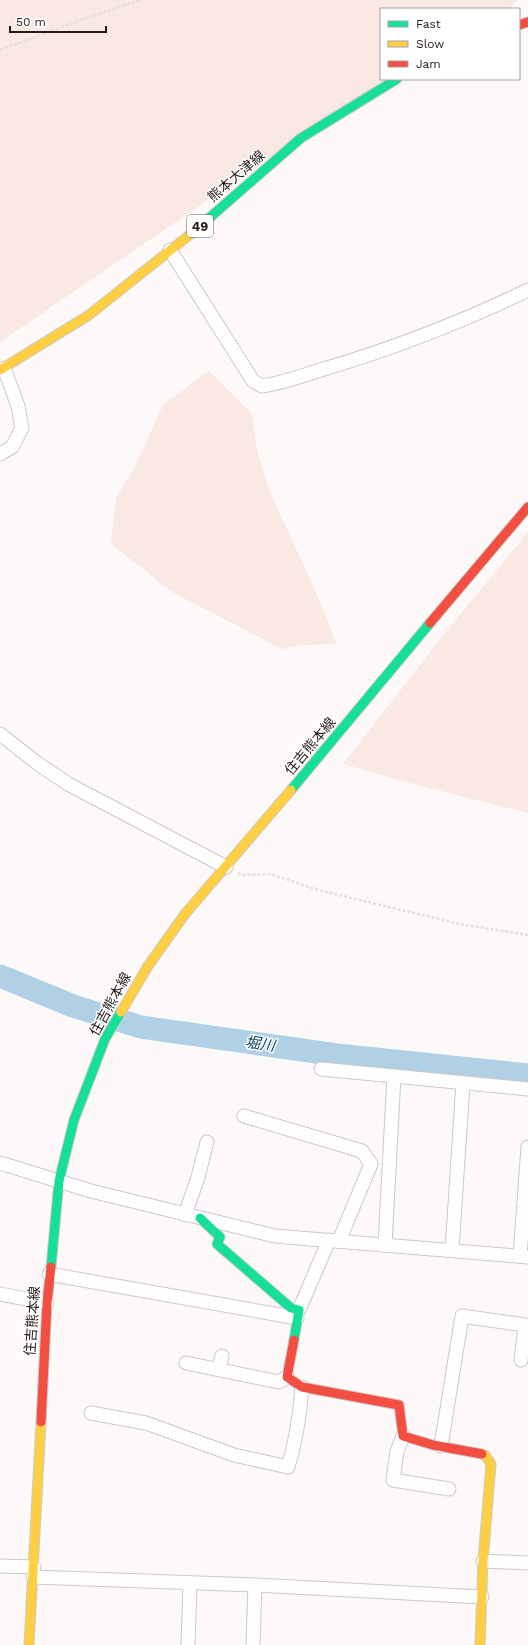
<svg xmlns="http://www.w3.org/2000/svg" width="528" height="1645" font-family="'Work Sans','Noto Sans JP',sans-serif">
	<rect width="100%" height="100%" fill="#fcf9f8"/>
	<g fill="#fae8e3">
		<polygon points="0,0 518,0 509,9 381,9 381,79 385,79 0,342"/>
		<polygon points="209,371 252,414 257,451 269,490 315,590 337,644 304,645 282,649 174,593 111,544 116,498 134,469 163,405"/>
		<polygon points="528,532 528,813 406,782 343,764 445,633"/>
	</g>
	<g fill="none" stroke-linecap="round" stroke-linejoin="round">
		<polyline stroke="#b0d0e5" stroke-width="23" points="0,976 73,1006 141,1027 337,1055 528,1075"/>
		<g stroke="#cec8c6" stroke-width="15">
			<g id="street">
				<path d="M170,250L253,381L262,386C283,383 304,375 324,369C394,348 462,322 528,290"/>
				<polyline points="0,454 12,447 22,428 18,406 4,368"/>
				<polyline points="0,734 37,763 68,784 226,867"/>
				<polyline points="321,1069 528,1089"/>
				<polyline points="244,1116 362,1151 371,1164 339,1241"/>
				<polyline points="0,1163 91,1191 275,1236 528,1257"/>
				<polyline points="185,1215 198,1177 207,1142"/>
				<polyline points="385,1245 394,1076"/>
				<polyline points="452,1250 463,1083"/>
				<polyline points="520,1256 528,1147"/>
				<polyline points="49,1274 297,1318"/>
				<polyline points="0,1294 47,1303"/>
				<polyline points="299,1310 329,1240"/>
				<polyline points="186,1363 279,1382 287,1377"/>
				<polyline points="219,1369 222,1356"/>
				<path d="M91,1413L146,1423L234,1455L288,1467C296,1441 300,1414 302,1387"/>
				<polyline points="403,1436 397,1451 393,1480 449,1489"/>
				<polyline points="441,1446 462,1316 525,1325 521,1360"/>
				<polyline points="483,1561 528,1563"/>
				<polyline points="0,1566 34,1567"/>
				<polyline points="33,1577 255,1585 482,1597"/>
				<polyline points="188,1645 190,1584"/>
				<polyline points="253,1645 255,1585"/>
			</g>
		</g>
		<g stroke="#cec8c6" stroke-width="11">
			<g id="fast">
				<polyline points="192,233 301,138 397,79"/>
				<polyline points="291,790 430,623"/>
				<polyline points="200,1218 220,1237 217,1244 291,1308 299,1310 294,1340"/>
				<polyline points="51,1267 59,1181 74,1120 105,1039 121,1012"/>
			</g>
		</g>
		<g stroke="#cec8c6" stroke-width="11">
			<g id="slow">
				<polyline points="0,370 89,315 192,233"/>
				<polyline points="121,1012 148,966 185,914 291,790"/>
				<polyline points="29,1645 41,1422"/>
				<polyline points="480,1645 483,1561 491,1464 485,1455 482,1454"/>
			</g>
		</g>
		<g stroke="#cec8c6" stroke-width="11">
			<g id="jam">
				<polyline points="519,25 528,22"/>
				<polyline points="430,623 528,507"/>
				<polyline points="294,1340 287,1377 302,1387 399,1405 403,1436 433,1445 482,1454"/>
				<polyline points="41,1422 47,1303 51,1267"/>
			</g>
		</g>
		<g stroke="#e1e0de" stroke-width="2.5" stroke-dasharray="3 2" stroke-linecap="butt">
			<polyline points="0,50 81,20 140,0"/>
			<polyline points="238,873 242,875 271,874 318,890 460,924 528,935"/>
		</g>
		<use href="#street" stroke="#fffefe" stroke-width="13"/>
		<use href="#fast" stroke="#16e098" stroke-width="9"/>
		<use href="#slow" stroke="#ffcf43" stroke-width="9"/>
		<use href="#jam" stroke="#f24e42" stroke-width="9"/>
	</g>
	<g text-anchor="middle" stroke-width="3" stroke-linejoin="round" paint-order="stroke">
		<rect fill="#fff" stroke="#665f5d" stroke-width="1" x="187" y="215" width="26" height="22" rx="3"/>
		<g font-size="13" font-weight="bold" fill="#241a17">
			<text x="200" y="231">49</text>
		</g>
		<g font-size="14" fill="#241a17" stroke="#fff">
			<text transform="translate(236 176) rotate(-41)" y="5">熊本大津線</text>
			<text transform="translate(310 746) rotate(-50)" y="5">住吉熊本線</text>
			<text transform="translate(110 1004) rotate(-61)" y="5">住吉熊本線</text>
			<text transform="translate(32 1321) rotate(-86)" y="5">住吉熊本線</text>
		</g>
		<g font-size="15" font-style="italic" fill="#00405e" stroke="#fff">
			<text transform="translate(260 1044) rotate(8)" y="5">堀川</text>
		</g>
	</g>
	<rect x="380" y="8" width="140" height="72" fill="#ffffff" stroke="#a7a3a2"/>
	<rect x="388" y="21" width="20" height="6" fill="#16e098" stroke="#a7a3a2"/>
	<text x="416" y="28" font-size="12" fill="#241a17">Fast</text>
	<rect x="388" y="41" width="20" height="6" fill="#ffcf43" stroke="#a7a3a2"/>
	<text x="416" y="48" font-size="12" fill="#241a17">Slow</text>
	<rect x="388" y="61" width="20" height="6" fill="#f24e42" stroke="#a7a3a2"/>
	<text x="416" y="68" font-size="12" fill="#241a17">Jam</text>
	<path d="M10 26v6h96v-6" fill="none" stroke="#241a17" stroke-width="2"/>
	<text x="16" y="26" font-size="12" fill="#241a17" stroke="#ffffff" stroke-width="3" paint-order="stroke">50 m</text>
</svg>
